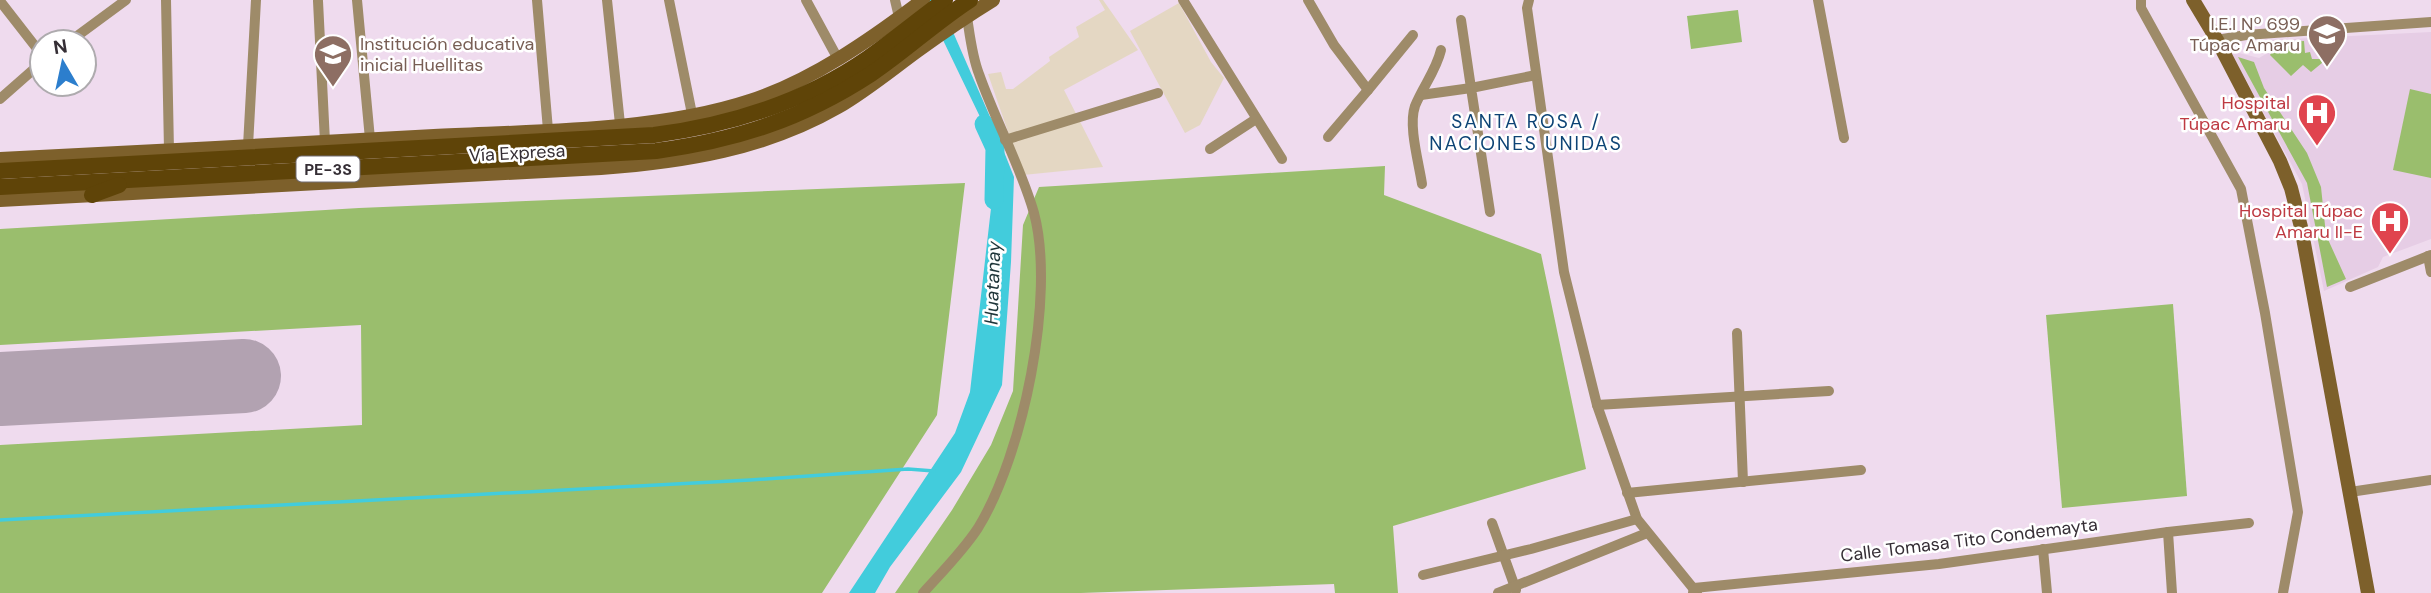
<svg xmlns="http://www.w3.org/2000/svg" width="2431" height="593" font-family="'DM Sans',sans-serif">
	<rect width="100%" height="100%" fill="#efdbee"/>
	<g fill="#e4d7c3">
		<polygon points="1099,0 1103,0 1138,50 1064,90 1103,167 1023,175 988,74 1001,72 1006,89 1013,89 1050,61 1049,57 1079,37 1076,27 1105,10"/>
		<polygon points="1179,3 1211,62 1224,78 1200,125 1185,133 1130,31"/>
	</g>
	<polygon fill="#e6cde5" points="2431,32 2431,239 2383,257 2378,267 2324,291 2302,184 2232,54 2239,53 2259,58 2266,54 2264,47 2272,40"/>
	<g fill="#9abe6d">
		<polygon points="1738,10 1742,42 1691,49 1687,16"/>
		<polygon points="2304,41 2305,53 2310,52 2312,59 2322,59 2322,63 2311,72 2303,65 2291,76 2270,55 2274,48 2269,45 2271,43"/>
		<polygon points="2238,57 2254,62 2264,88 2307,153 2321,187 2326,235 2346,279 2327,287 2307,183"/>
		<polygon points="2410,89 2431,94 2431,178 2393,170"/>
		<polygon points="1385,166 1384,195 1541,254 1586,469 1393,526 1398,593 1335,593 1334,584 1081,593 895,593 952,510 991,445 1013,391 1023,225 1039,187"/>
		<polygon points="965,183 937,415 822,593 0,593 0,445 362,425 361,325 0,345 0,229 359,208"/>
		<polygon points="2173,304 2187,496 2062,508 2046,315"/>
	</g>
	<polygon fill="#42ccdc" points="928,0 939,0 991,119 1014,177 1011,262 1002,385 961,472 890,567 875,593 849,593 955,433 970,392 994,182 995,148 943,40"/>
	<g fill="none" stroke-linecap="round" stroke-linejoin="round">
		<polyline stroke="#42ccdc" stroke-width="3.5" points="0,520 750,480 908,469 934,471"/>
		<polyline stroke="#42ccdc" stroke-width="19" points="984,124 995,148 994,200"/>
		<polyline stroke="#b2a2b1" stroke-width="74" points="0,389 244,376"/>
		<g stroke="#9e8b69" stroke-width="10">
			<polyline points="166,0 169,150"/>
			<polyline points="357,0 370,139"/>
			<polyline points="537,0 548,130"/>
			<polyline points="607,0 620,124"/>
			<polyline points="669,0 692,114"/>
			<polyline points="806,0 838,59"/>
			<polyline points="895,0 899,17"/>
			<polyline points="1183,0 1282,159"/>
			<polyline points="1308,0 1334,45 1368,90 1413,35"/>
			<polyline points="1529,0 1527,8 1564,272 1597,405 1637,519 1697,593"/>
			<polyline points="1818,0 1844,138"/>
			<polyline points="2141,0 2141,8 2241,189 2265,313 2298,512 2283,593"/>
			<polyline points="0,1 42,55"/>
			<polyline points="318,1 325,142"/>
			<polyline points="2217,40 2246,35 2431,22"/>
			<polyline points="69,42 126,0"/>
			<polyline points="1421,95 1471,88 1461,20"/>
			<polyline points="0,99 42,62"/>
			<polyline points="1328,137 1368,90"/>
			<polyline points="1005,140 1158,93"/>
			<polyline points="248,146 256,0"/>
			<polyline points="1210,149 1256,119"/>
			<path d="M1422,184C1419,163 1408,126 1415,106C1423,86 1436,71 1441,50"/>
			<polyline points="1490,212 1471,88 1536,75"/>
			<polyline points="2428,256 2431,272"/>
			<polyline points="2350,287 2431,255"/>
			<polyline points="1737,333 1743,482"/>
			<polyline points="1597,405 1829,391"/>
			<polyline points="2350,492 2431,480"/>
			<polyline points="1627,493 1861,470"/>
			<polyline points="1492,523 1516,590"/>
			<polyline points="2168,532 2172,593"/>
			<polyline points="2043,549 2047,593"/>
			<polyline points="1423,575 1531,549 1637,519"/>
			<path d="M923,593C942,572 963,551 978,528C1023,455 1056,296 1034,213C1021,167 995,120 979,74C972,56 970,36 967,17"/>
			<polyline points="1498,593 1647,533"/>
			<polyline points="1693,593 1694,588 1939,564 2168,532 2249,523"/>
		</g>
		<g stroke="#7d602b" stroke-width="14">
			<polyline points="2193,0 2217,40 2280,161 2291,188 2301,227 2368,593"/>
			<path d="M0,159C145,152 289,144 434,136C533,131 656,132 750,101C813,80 870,40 923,0"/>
			<path d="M0,200L601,168C684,162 765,149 838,107C867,90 891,70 917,51C942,33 967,16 993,0"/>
		</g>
		<g stroke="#5f4408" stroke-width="16">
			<path d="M0,171L654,135C731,125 803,103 868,58C894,40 919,19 945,0"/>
			<path d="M0,187L656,151C737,140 802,119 871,74C905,51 936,22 970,0"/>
			<polyline points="92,195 119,185"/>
		</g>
	</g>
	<defs>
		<g id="school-pin" transform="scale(2.0125)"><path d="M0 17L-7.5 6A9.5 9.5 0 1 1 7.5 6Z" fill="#8d6e63" stroke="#fff"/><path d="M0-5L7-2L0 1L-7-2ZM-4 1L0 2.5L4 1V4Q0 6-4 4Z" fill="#fff"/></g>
		<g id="hospital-pin" transform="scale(2.0125)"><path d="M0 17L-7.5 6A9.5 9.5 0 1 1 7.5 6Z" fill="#e0444e" stroke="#fff"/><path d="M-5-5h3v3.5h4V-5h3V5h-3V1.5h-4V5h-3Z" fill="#fff"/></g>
	</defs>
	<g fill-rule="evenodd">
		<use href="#school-pin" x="2327" y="34"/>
		<use href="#school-pin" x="333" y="54"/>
		<use href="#hospital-pin" x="2317" y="113"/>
		<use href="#hospital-pin" x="2390" y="221"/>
	</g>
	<g text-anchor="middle" stroke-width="5" stroke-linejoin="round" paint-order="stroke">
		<rect fill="#fff" stroke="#726d72" stroke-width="2" x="296.5" y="156.5" width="63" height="25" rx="5"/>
		<g font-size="16" font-weight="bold" fill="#352e35">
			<text x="328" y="175">PE-3S</text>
		</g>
		<g font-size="18" fill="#785e54" stroke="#fff" text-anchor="end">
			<text x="2300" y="30">I.E.I Nº 699<tspan x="2300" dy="21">Túpac Amaru</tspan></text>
			<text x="360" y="50" text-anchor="start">Institución educativa<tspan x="360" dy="21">inicial Huellitas</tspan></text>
		</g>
		<g font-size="18" fill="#be3a42" stroke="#fff" text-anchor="end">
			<text x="2290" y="109">Hospital<tspan x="2290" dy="21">Túpac Amaru</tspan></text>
			<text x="2363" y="217">Hospital Túpac<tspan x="2363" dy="21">Amaru II-E</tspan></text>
		</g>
		<g font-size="18" fill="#352e35" stroke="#fff">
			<text transform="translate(517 153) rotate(-3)" y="6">Vía Expresa</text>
			<text transform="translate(1969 540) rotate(-7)" y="6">Calle Tomasa Tito Condemayta</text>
		</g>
		<g font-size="19" letter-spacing="2" fill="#0d4375" stroke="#fff">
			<text x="1526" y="128">SANTA ROSA /<tspan x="1526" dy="22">NACIONES UNIDAS</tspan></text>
		</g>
		<g font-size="19" font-style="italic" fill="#1e3539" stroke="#fff">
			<text transform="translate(992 283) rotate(-88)" y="7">Huatanay</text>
		</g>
	</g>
	<g transform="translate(63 63) rotate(351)"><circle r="33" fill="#ffffff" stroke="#aeabae" stroke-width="2"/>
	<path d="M0-5L12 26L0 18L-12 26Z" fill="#2c7ecd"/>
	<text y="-10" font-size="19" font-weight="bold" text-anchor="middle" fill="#352e35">N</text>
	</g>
</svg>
